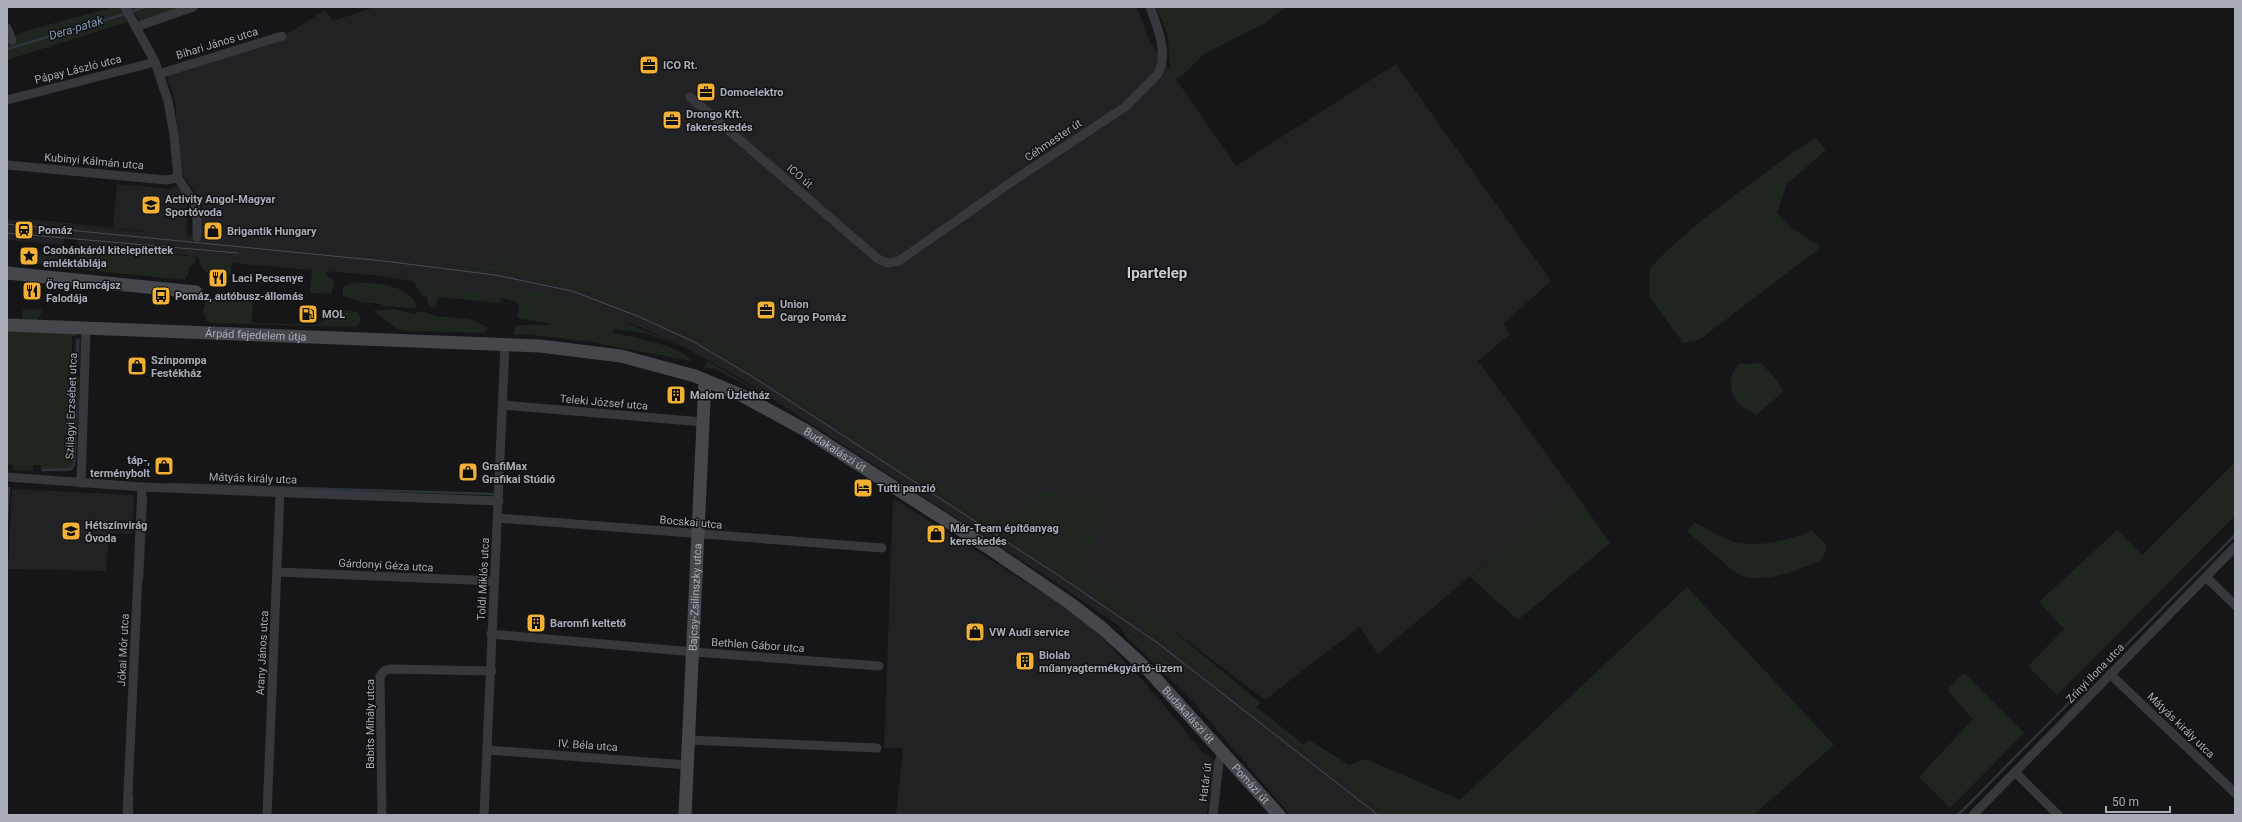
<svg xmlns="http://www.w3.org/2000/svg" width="2242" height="822" font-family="Roboto,sans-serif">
	<rect width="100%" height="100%" fill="#161618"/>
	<g fill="#222225">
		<polygon points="375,7 1137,7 1149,40 1236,166 1396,64 1551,281 1503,324 1510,334 1478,361 1573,490 1378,654 1359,627 1265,700 1170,628 1083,570 1112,500 1046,491 1000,522 870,436 760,368 675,308 527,271 516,270 497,256 496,266 443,264 508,273 572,287 641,312 697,338 901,468 1161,640 1385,815 1290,815 1195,704 1164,673 1171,662 1061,586 748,383 690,350 638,326 496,284 494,296 383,276 232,263 232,260 189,256 189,255 78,246 78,238 64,237 63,245 7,240 7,219 166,234 113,228 117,184 172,189 173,186 181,187 187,199 187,236 201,238 202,204 181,172 175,101 167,76 278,40 325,10 333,21"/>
		<polygon points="12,489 134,495 132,534 109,533 106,571 8,569"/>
		<polygon points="893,498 1085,620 1146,684 1203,752 1216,762 1206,815 896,815 903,748 884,748"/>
	</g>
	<g fill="#1e261f">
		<polygon points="113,7 188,7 141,24 135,13 125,17 127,22 7,60 7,40 26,31"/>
		<polygon points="1156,7 1286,7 1265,23 1204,54 1183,75 1176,79 1170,73 1168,35"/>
		<path d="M1816,138L1826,150L1787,184L1777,213L1793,229L1820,246L1816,251L1699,340L1683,343L1649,296L1650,268C1679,237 1712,212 1746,187C1770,170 1791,153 1816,138Z"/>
		<polygon points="28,219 166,233 28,221"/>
		<polygon points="78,248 189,256 195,257 195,263 189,267 188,275 185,280 76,269"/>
		<polygon points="36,254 71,258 70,268 34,264"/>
		<polygon points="497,256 516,270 527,271 675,308 760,368 870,436 1000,522 1046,491 1112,500 1083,570 1170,628 1261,703 1256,707 1303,744 1309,740 1349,765 1366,759 1460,800 1687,587 1834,745 1753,815 1385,815 1161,640 901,468 697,338 641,312 572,287 508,273 439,263 495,266"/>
		<path d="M199,257L232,260L231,274C215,275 201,277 199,257Z"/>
		<polygon points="312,270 326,271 328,277 335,282 331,294 310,293"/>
		<path d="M413,281L494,296L495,284L570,299L690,350L645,333L614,329L613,333C628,336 687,347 691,361L591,342L526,334L515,335L514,333L516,325H549L550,323L520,319L517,317L519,307L515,301L501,298L499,303L438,297L436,308C428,306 426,302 427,294L424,297L422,295Z"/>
		<path d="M354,282C376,284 406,283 417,305L414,308L383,306L381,304L361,302L343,296V287Z"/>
		<polygon points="216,297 253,299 252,323 317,325 345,310 358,312 361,321 356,327 211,323 206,320 203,309 208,299"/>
		<polygon points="23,309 42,310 41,315 37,320 22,318"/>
		<polygon points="393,309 415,314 419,312 425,312 436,316 467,319 476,321 488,328 485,333 404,331 396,328 373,311"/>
		<polygon points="7,331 76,334 77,336 72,336 71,403 73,388 78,388 79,396 76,461 70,471 41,471 41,465 33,465 33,471 13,470 13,465 9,464 7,470"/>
		<polygon points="75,338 81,339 79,364 75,364 79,365 75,368 76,377 80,378 77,385 73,385"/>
		<polygon points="708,361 778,403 713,368 704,369"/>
		<path d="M1761,363L1777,380L1783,392L1756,415C1750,411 1741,407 1737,402C1728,390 1729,373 1739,364Z"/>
		<polygon points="2235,462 2235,516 2057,695 2028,666 2064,629 2039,602 2117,530 2142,555"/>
		<polygon points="1573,490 1610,543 1518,620 1470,577"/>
		<path d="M1695,522C1707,528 1719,537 1732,541C1759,549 1786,540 1812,531L1827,546L1823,559C1801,569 1766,584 1742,576C1734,573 1696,539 1687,531Z"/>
		<polygon points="1119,626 1171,662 1164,673 1125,635"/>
		<polygon points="1964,673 2024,733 1950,808 1919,777 1973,719 1947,690"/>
	</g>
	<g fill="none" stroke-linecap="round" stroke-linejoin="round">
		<g stroke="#2c353c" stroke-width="2.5">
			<polyline points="130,12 145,7"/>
			<polyline points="7,49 125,14"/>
			<polyline points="77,362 78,341"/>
			<polyline points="76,385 77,377"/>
			<polyline points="76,397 76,388"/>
			<polyline points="76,416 76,401"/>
			<polyline points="75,440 75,419"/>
			<polyline points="43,470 71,469 74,465 75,442"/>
			<polyline points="168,484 494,494"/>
			<polyline points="7,519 9,488"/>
			<polyline points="142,579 146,497"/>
			<polyline points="132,815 132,796"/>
			<polyline points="1958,815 2235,535"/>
		</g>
		<g stroke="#37383d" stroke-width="9">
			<polyline points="125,7 155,62 168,101 174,135 178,178 195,204 197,217 197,237"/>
			<polyline points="136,27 193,7"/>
			<polyline points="7,28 12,40"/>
			<polyline points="159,74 282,36"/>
			<path d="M690,97L878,259L888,263L899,261L1013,181L1125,107L1157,75C1170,56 1157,26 1150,7"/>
			<polyline points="7,100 155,62"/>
			<polyline points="7,165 166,180 178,178"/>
			<polyline points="503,405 703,422"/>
			<polyline points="7,477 142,487 499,501"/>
			<polyline points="81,483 86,329"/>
			<polyline points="498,518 882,548"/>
			<polyline points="277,572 494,581"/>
			<polyline points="2206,577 2235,605"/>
			<polyline points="491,634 694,652 879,666"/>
			<polyline points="2110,674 2235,793"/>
			<polyline points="689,740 877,748"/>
			<polyline points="487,750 687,765"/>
			<polyline points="2015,772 2058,815"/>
			<polyline points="127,815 142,487"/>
			<polyline points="267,815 280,491"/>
			<polyline points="382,815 380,676 384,671 390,669 492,671"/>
			<polyline points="484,815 505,345"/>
			<polyline points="1213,815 1219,762 1222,753"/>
			<polyline points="1973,815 2235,547"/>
		</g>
		<g stroke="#45474d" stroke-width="13">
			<polyline points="7,273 196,292"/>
			<path id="s1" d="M7,325L540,346L621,356L695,376L743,396L805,430L989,548L1071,604L1102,628L1148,670L1279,815"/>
			<path id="s2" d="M685,815L705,380"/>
		</g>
		<g stroke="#4a4c52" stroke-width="1">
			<polyline points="7,224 384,261 495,275 572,291 640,317 694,342 753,377 1064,579 1159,644 1378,815"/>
			<polyline points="7,233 238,253"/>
		</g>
	</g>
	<defs>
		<g id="office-square" transform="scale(1)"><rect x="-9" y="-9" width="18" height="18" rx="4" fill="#f2b134" stroke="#111113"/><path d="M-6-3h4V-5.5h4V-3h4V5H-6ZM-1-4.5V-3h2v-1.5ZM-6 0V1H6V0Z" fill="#111"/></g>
		<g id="school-square" transform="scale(1)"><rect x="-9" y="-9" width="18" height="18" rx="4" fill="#f2b134" stroke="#111113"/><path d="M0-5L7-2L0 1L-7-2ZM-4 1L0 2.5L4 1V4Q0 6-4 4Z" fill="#111"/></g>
		<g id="station-square" transform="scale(1)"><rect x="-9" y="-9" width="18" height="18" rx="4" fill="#f2b134" stroke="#111113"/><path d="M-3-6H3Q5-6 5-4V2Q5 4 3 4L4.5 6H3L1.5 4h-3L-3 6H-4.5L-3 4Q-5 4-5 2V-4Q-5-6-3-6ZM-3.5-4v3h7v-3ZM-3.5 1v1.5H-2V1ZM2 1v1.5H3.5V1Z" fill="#111"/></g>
		<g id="shop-square" transform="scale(1)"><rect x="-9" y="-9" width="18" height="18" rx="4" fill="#f2b134" stroke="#111113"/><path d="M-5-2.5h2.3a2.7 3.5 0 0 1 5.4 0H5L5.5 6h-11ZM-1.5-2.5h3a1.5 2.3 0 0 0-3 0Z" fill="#111"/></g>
		<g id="sight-square" transform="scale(1)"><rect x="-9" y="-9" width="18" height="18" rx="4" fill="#f2b134" stroke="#111113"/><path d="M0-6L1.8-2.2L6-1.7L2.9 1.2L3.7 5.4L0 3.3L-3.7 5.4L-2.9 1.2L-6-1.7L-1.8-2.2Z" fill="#111"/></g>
		<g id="restaurant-square" transform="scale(1)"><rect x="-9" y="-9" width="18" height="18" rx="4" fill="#f2b134" stroke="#111113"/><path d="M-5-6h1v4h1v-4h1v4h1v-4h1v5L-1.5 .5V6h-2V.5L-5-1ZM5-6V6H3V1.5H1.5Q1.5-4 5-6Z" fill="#111"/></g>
		<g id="bus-square" transform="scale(1)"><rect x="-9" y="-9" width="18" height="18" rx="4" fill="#f2b134" stroke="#111113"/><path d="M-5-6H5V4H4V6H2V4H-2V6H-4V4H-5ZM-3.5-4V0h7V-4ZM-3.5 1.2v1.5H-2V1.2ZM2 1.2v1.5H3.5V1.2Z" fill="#111"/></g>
		<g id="fuel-square" transform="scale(1)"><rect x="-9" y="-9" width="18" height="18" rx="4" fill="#f2b134" stroke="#111113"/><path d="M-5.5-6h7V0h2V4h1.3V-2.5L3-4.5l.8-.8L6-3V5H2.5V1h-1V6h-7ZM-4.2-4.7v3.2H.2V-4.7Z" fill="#111"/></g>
		<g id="building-square" transform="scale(1)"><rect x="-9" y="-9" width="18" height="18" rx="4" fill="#f2b134" stroke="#111113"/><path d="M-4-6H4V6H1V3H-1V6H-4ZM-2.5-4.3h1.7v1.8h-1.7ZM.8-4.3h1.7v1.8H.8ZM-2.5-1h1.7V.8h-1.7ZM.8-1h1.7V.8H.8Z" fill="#111"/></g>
		<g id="hotel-square" transform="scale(1)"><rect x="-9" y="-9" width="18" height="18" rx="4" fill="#f2b134" stroke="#111113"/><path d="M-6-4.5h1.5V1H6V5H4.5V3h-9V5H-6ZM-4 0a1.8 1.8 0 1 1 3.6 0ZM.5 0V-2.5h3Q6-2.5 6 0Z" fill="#111"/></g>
	</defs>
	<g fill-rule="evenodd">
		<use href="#office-square" x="649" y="65"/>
		<use href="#office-square" x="706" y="92"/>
		<use href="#office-square" x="672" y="120"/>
		<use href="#school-square" x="151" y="205"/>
		<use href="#station-square" x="24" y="230"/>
		<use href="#shop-square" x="213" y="231"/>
		<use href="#sight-square" x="29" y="256"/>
		<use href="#restaurant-square" x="218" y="278"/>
		<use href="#restaurant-square" x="32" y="291"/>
		<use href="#bus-square" x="161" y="296"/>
		<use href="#office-square" x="766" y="310"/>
		<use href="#fuel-square" x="308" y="314"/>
		<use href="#shop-square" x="137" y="366"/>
		<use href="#building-square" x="676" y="395"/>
		<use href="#shop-square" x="164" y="466"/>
		<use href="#shop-square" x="468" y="472"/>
		<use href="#hotel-square" x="863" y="488"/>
		<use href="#school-square" x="71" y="531"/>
		<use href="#shop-square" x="936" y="534"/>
		<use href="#building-square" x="536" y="623"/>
		<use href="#shop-square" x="975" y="632"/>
		<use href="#building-square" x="1025" y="661"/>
	</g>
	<g text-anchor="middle" stroke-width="3" stroke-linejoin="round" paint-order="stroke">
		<g font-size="11" fill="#a8adb8" stroke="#111113">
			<text transform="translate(217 43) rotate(-17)" y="4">Bihari János utca</text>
			<text transform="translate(78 69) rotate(-14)" y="4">Pápay László utca</text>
			<text transform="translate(1053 140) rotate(-34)" y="4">Céhmester út</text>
			<text transform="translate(94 161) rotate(5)" y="4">Kubinyi Kálmán utca</text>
			<text transform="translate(800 176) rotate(41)" y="4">ICO út</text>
			<text dy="4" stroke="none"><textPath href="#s1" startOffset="249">Árpád fejedelem útja</textPath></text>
			<text transform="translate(604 402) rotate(5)" y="4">Teleki József utca</text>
			<text transform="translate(71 406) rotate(-88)" y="4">Szilágyi Erzsébet utca</text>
			<text dy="4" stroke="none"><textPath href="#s1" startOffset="850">Budakalászi út</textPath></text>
			<text transform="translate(253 478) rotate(2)" y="4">Mátyás király utca</text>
			<text transform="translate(691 522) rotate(5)" y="4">Bocskai utca</text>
			<text transform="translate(386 565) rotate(3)" y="4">Gárdonyi Géza utca</text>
			<text transform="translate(483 579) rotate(-87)" y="4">Toldi Miklós utca</text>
			<text dy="4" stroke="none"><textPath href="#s2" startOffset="218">Bajcsy-Zsilinszky utca</textPath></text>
			<text transform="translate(758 645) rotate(4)" y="4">Bethlen Gábor utca</text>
			<text transform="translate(123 650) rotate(-87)" y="4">Jókai Mór utca</text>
			<text transform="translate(262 653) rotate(-87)" y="4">Arany János utca</text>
			<text transform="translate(2095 673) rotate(-46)" y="4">Zrínyi Ilona utca</text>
			<text dy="4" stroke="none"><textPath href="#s1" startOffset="1294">Budakalászi út</textPath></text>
			<text transform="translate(370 724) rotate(-90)" y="4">Babits Mihály utca</text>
			<text transform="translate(2181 725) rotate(44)" y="4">Mátyás király utca</text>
			<text transform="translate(588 745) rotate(4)" y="4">IV. Béla utca</text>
			<text transform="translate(1205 782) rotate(-83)" y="4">Határ út</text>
			<text dy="4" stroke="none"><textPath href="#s1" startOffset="1387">Pomázi út</textPath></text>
		</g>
		<g font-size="11" font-weight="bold" fill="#a8adb8" stroke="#111113" text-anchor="start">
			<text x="663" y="69">ICO Rt.</text>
			<text x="720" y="96">Domoelektro</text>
			<text x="686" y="118">Drongo Kft.<tspan x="686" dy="13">fakereskedés</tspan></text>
			<text x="165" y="203">Activity Angol-Magyar<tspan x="165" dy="13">Sportóvoda</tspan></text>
			<text x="38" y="234">Pomáz</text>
			<text x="227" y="235">Brigantik Hungary</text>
			<text x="43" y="254">Csobánkáról kitelepítettek<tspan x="43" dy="13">emléktáblája</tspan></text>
			<text x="232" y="282">Laci Pecsenye</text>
			<text x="46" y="289">Öreg Rumcájsz<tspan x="46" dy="13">Falodája</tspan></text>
			<text x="175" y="300">Pomáz, autóbusz-állomás</text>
			<text x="780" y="308">Union<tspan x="780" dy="13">Cargo Pomáz</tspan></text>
			<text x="322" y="318">MOL</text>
			<text x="151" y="364">Színpompa<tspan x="151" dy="13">Festékház</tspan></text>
			<text x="690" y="399">Malom Üzletház</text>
			<text x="150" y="464" text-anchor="end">táp-,<tspan x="150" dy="13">terménybolt</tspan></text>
			<text x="482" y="470">GrafiMax<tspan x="482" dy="13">Grafikai Stúdió</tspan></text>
			<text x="877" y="492">Tutti panzió</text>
			<text x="85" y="529">Hétszínvirág<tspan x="85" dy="13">Óvoda</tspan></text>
			<text x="950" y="532">Már-Team építőanyag<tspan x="950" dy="13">kereskedés</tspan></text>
			<text x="550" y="627">Baromfi keltető</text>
			<text x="989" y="636">VW Audi service</text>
			<text x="1039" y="659">Biolab<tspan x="1039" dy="13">műanyagtermékgyártó-üzem</tspan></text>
		</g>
		<g font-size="12" font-style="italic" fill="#7f9bb3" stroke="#111113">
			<text transform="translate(76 28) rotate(-17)" y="4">Dera-patak</text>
		</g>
		<g font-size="15" font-weight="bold" fill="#c9ccd4" stroke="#111113">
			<text x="1157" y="278">Ipartelep</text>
		</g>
	</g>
	<rect width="2242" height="822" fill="none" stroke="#a8adb8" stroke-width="16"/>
	<path d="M2106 806v6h64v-6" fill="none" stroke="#a8adb8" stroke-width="2"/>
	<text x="2112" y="806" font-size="12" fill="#a8adb8" stroke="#111113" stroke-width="3" paint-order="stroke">50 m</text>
</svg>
